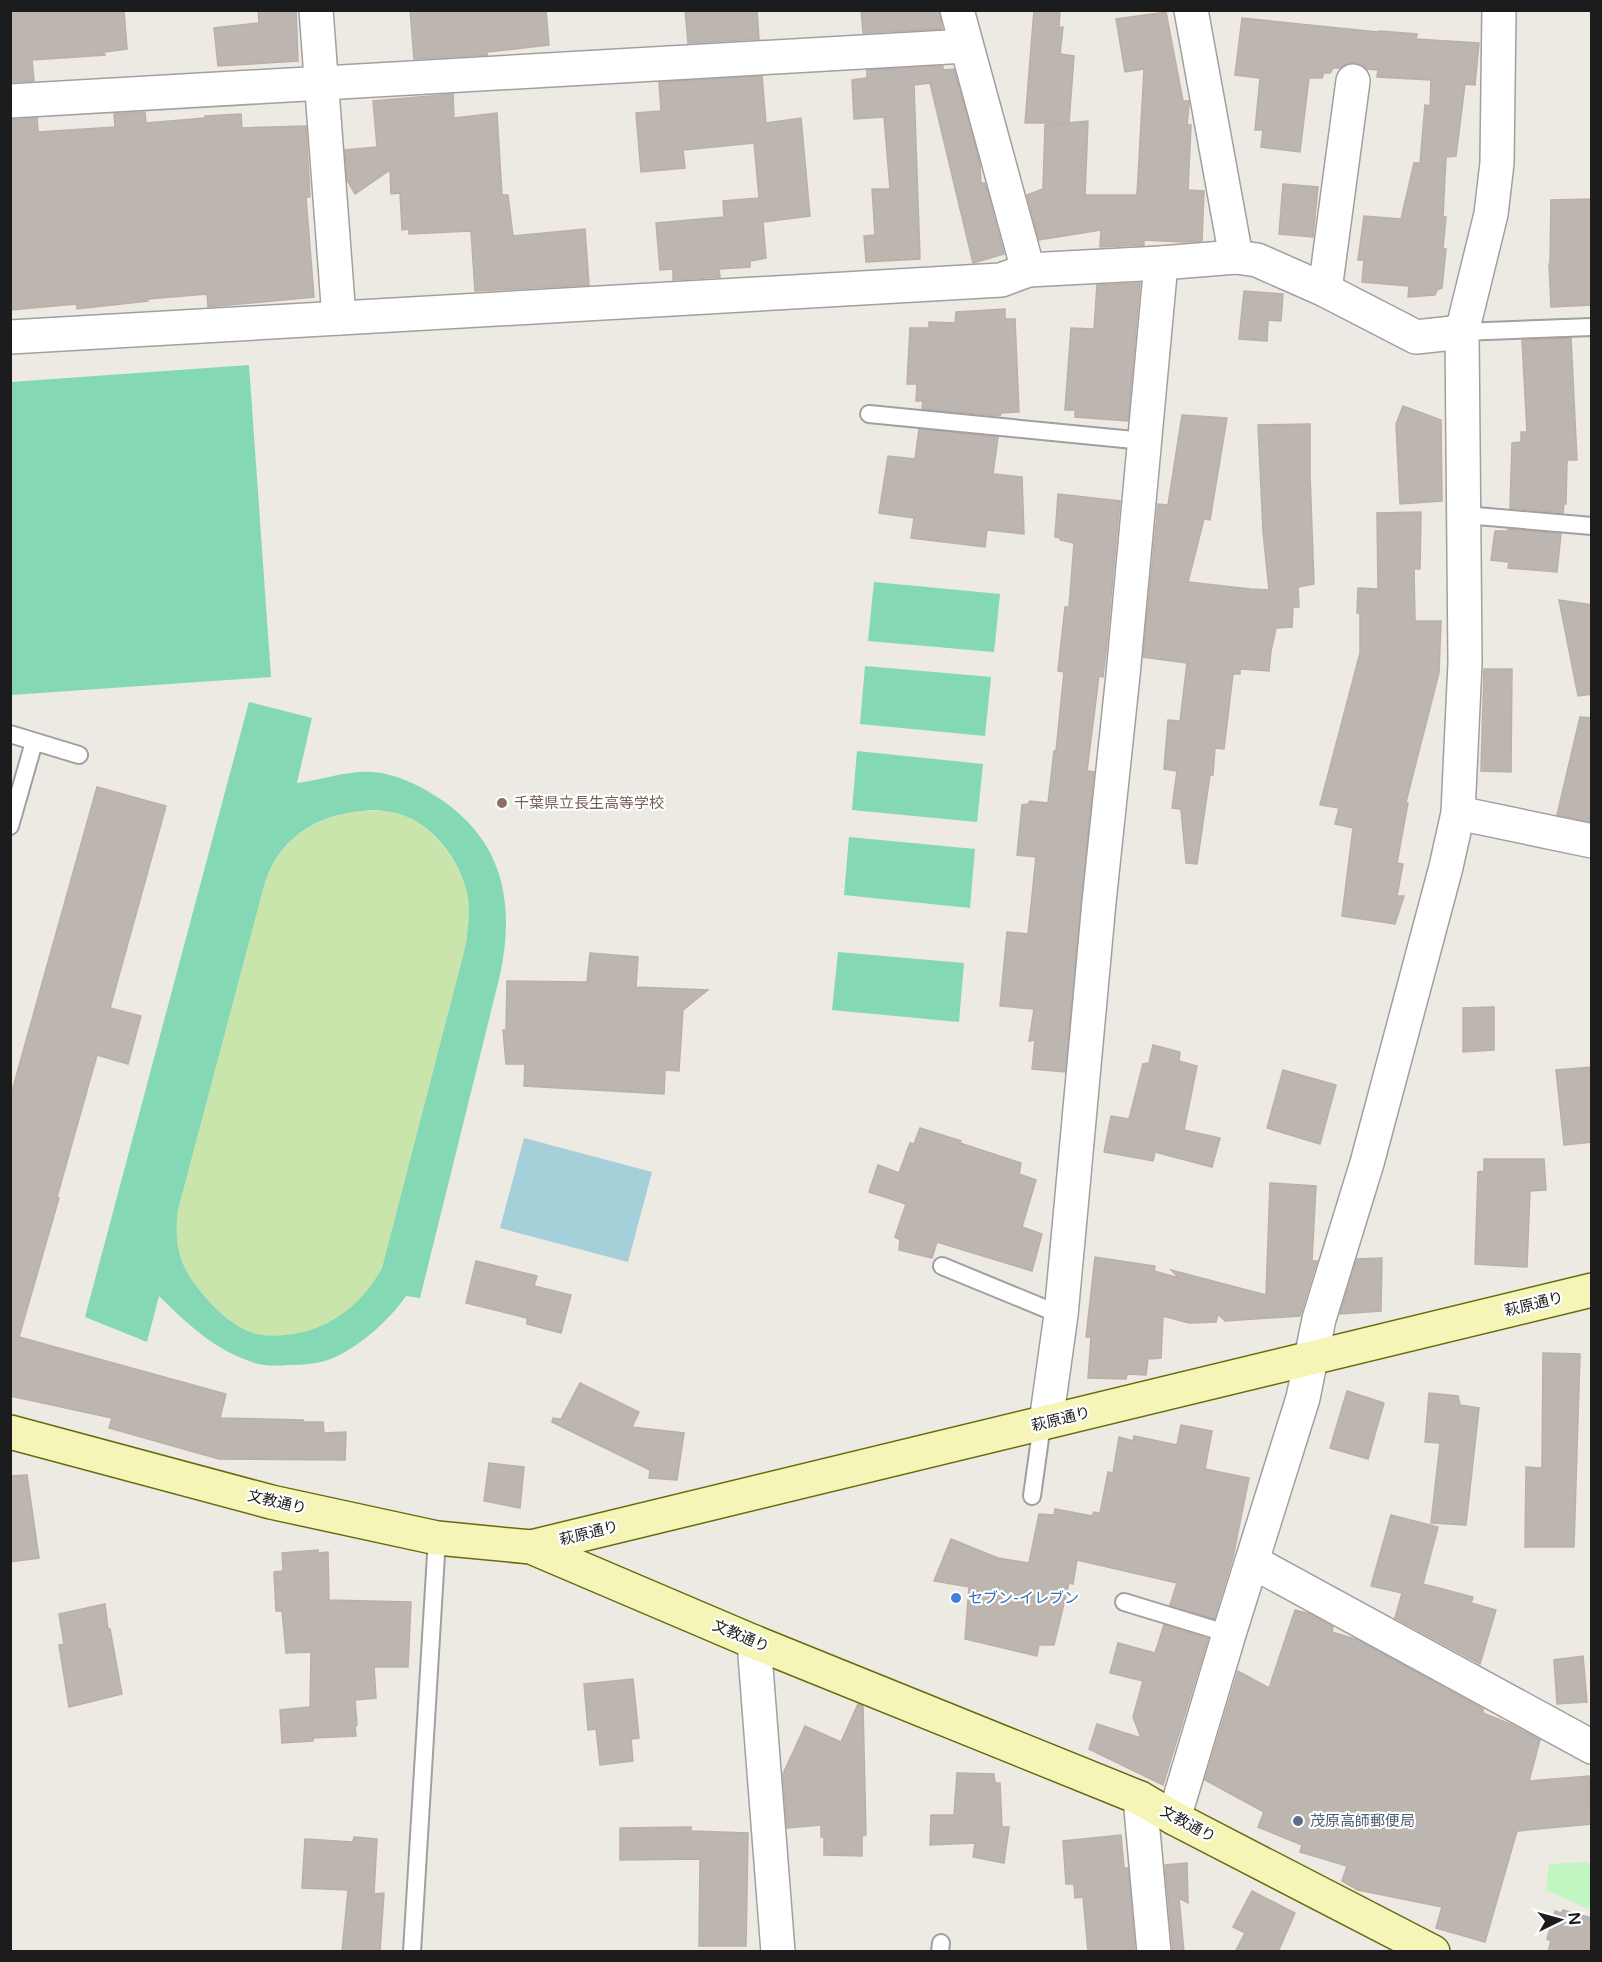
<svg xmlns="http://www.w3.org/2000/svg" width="1602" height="1962" font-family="'Varela Round','Noto Sans JP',sans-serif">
	<rect width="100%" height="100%" fill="#ede9e3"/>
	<path fill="#cae5ab" d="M358,811C369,811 380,810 391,811C427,817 462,862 468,897C470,913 468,929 466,944L382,1268C361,1306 328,1331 285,1335C274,1336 263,1336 253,1333C235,1327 218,1312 206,1298C181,1270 173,1247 178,1210L265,882C280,838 314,818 358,811Z"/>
	<polygon fill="#c1f6c3" points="1591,1862 1591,1910 1546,1890 1549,1864"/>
	<g fill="#84d8b4" fill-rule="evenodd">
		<polygon points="249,365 271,677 11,695 11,382"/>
		<polygon points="874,582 1000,594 994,652 868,641"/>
		<polygon points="865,666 991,677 985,736 860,724"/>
		<path d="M249,702L312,718L297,783C323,780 348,770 374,772C395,774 417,784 434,795C502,837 516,900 500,975L420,1298L406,1296C389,1321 354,1352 325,1361C312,1364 301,1365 288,1365C276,1366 264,1366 252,1362C215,1350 186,1323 159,1296L147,1342L85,1317ZM376,810C386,811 394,812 403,815C436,827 462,864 468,897C470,912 468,929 466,944L382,1268C361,1306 328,1331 285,1335C274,1336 263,1336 253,1333C235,1327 218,1312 206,1298C181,1270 173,1247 178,1210L265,882C282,832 325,811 376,810Z"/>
		<polygon points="857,751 983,764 977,822 852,810"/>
		<polygon points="849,837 975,849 970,908 844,895"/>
		<polygon points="838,952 964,963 959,1022 832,1010"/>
	</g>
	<polygon fill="#a5cfd9" points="524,1138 652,1172 628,1262 500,1228"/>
	<g fill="#bdb5af" stroke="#beafa6" stroke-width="1.5">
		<polygon points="10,10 124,10 127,49 104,52 105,55 32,60 34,81 10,82"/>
		<polygon points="258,10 296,10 298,61 218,66 214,28 259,23"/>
		<polygon points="410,10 546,10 549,45 487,52 487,55 414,59"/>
		<polygon points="685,10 757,10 759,39 688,43"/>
		<polygon points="861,10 939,10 942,29 863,33"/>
		<polygon points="1034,10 1060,10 1059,28 1063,27 1060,54 1074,56 1069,123 1025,123"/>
		<polygon points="1166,12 1183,101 1189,101 1189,105 1187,125 1191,125 1188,190 1204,191 1202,241 1184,242 1144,240 1144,245 1100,247 1101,230 1039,240 1027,195 1043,189 1045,125 1088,121 1085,195 1137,195 1144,69 1125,72 1116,19"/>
		<polygon points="1242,18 1378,32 1379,31 1417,34 1416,39 1479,43 1475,85 1465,84 1456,156 1446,157 1443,217 1446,217 1443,249 1446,249 1442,288 1437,290 1435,295 1408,297 1409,286 1362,282 1364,260 1358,260 1364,216 1401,219 1414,163 1420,163 1425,105 1430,106 1431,80 1377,77 1378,70 1367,69 1364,66 1355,62 1346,64 1340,68 1333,68 1330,73 1324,73 1322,78 1309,78 1300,152 1261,147 1263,130 1255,130 1260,78 1235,75"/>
		<polygon points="943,66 943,70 954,69 980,164 981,183 985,183 1004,254 973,263 930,83 914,85 920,259 866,262 864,236 875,235 872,189 890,189 884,117 854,119 852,80 867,78 867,70"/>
		<polygon points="762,76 766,123 801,118 810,216 763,222 766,258 750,261 750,267 719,269 720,277 673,280 673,269 660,270 656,223 724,217 723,201 759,198 754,143 683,150 685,168 641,172 636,113 661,111 659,82"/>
		<polygon points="453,94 454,118 497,113 502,195 508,195 513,236 585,229 589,285 475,291 471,231 409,234 409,229 402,230 400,193 391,194 390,170 355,194 347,180 345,150 377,147 373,101"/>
		<polygon points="145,112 146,123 205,118 205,116 241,114 242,128 306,126 310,197 306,197 314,297 208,307 207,294 148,299 148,301 77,309 77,304 10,310 10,120 37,118 38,132 115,127 114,114"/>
		<polygon points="1283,184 1318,187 1313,237 1279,234"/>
		<polygon points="1592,199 1592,305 1551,307 1549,264 1550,263 1551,200"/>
		<polygon points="1140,283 1128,421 1075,417 1075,410 1065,410 1071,328 1094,329 1097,285"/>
		<polygon points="1244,291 1283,294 1281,321 1268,320 1267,341 1239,339"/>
		<polygon points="1005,309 1005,319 1015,319 1019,412 1001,413 1000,416 922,409 923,401 916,401 917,384 907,384 910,328 929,328 929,322 955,323 956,312"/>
		<polygon points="1571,338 1577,460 1567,460 1566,504 1564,504 1563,513 1510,508 1512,443 1521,442 1521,432 1527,432 1522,340"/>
		<polygon points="1403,406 1441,420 1442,501 1400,504 1396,424"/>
		<polygon points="1182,415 1227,418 1210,520 1204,519 1188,582 1250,589 1269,590 1263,532 1258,425 1310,424 1310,474 1314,584 1298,587 1299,607 1293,607 1292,627 1276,628 1271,651 1269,671 1240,669 1240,674 1233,674 1224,749 1215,748 1213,775 1210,775 1197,864 1186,863 1181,809 1172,808 1177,771 1164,769 1168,720 1180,721 1187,663 1143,657 1158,504 1168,505"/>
		<polygon points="919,429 998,437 993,474 1022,477 1024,534 987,530 985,547 911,538 914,518 879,513 888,456 915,459"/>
		<polygon points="1058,494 1120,501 1106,652 1103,677 1099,676 1087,771 1094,772 1065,1072 1032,1069 1035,1040 1029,1041 1034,1009 1000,1006 1007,932 1028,934 1036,857 1017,855 1022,805 1028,804 1030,801 1048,803 1054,751 1056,751 1064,672 1058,671 1065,607 1069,607 1074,543 1060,540 1061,538 1055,537"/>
		<polygon points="1421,512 1420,569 1414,569 1415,621 1441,621 1439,673 1406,802 1408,803 1397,863 1403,864 1397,896 1404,896 1395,924 1342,916 1353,828 1335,824 1339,808 1320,805 1360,653 1360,613 1357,613 1358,588 1378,589 1377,513"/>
		<polygon points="1508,529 1561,534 1557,572 1508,568 1509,562 1491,560 1495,531 1508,531"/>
		<polygon points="1559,600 1592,605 1592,694 1578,696"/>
		<polygon points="1484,669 1512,669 1511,772 1481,771"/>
		<polygon points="1580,717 1592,718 1592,822 1557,815"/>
		<polygon points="97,787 166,806 110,1008 141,1016 128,1064 97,1055 57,1197 59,1198 19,1337 226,1394 220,1418 303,1420 304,1422 323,1422 324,1433 346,1432 345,1460 219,1459 109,1428 112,1418 10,1396 10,1098"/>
		<polygon points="590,953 638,957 636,987 708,990 683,1010 679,1071 665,1070 664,1094 524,1086 525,1064 506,1064 503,1030 506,1030 507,981 587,982"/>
		<polygon points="1494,1007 1494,1050 1463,1052 1463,1008"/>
		<polygon points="1153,1045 1180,1052 1179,1061 1197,1066 1184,1130 1220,1138 1212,1167 1155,1152 1153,1161 1104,1152 1111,1116 1129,1119 1143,1064 1149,1063"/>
		<polygon points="1592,1067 1592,1142 1564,1145 1556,1070"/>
		<polygon points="1283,1070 1336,1085 1320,1144 1267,1128"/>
		<polygon points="920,1128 961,1141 960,1143 1021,1163 1019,1174 1036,1180 1022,1227 1042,1234 1032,1271 937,1242 932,1258 899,1250 900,1240 895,1237 906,1204 869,1192 878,1165 899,1173 910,1143 914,1144"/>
		<polygon points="1484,1159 1544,1159 1546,1190 1530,1191 1527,1267 1475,1264 1478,1172 1484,1171"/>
		<polygon points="1270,1183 1316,1186 1312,1261 1317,1261 1300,1316 1225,1321 1218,1314 1216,1322 1189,1323 1163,1316 1161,1358 1148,1359 1146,1375 1127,1374 1126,1379 1088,1378 1091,1337 1086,1337 1095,1257 1155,1266 1154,1271 1179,1278 1171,1270 1266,1295"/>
		<polygon points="1382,1258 1381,1311 1340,1314 1357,1259"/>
		<polygon points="476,1261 537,1276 534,1286 571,1295 561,1333 527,1324 527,1318 466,1303"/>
		<polygon points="1543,1353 1580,1354 1574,1547 1525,1547 1526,1467 1542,1468"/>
		<polygon points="580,1383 639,1412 632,1427 684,1433 677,1480 649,1478 650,1470 552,1422 553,1418 561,1419"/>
		<polygon points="1347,1391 1384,1403 1368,1459 1330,1448"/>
		<polygon points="1429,1393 1458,1396 1460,1405 1479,1408 1466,1525 1431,1523 1440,1443 1425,1442"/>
		<polygon points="1181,1425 1212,1431 1205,1469 1249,1478 1233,1557 1214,1619 1170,1605 1177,1583 1077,1560 1073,1584 1069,1583 1054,1645 1039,1645 1037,1656 965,1639 969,1587 934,1581 951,1539 998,1558 1029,1563 1039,1514 1054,1515 1055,1509 1092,1516 1094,1512 1100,1513 1108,1472 1113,1473 1119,1437 1133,1441 1134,1436 1177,1445"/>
		<polygon points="489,1463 524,1467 520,1508 484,1501"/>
		<polygon points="27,1475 39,1558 10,1562 10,1476"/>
		<polygon points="1391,1515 1438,1527 1423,1584 1473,1597 1471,1603 1496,1610 1480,1664 1395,1618 1402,1593 1371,1586"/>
		<polygon points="318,1550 318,1553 328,1552 329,1600 411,1602 408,1667 374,1667 376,1698 355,1700 357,1725 355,1727 356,1736 313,1738 313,1741 282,1743 280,1710 310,1707 311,1652 286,1653 282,1611 276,1611 274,1572 283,1571 282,1553"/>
		<polygon points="105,1604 108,1629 110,1629 122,1694 69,1707 59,1645 64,1644 59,1614"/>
		<polygon points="1295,1610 1310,1614 1333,1627 1332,1632 1358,1640 1483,1709 1483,1713 1510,1724 1540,1740 1529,1781 1589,1776 1591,1824 1517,1831 1485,1942 1436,1928 1442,1907 1358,1890 1342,1881 1347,1866 1300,1852 1302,1845 1258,1827 1264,1812 1205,1780 1238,1671 1269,1688"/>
		<polygon points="1164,1625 1208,1639 1163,1785 1089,1749 1097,1724 1141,1738 1133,1717 1143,1681 1110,1673 1118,1643 1155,1653"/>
		<polygon points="1583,1656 1587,1702 1557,1704 1554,1660"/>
		<polygon points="633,1679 639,1738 631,1739 633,1761 600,1765 596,1729 588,1730 584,1684"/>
		<polygon points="858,1704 863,1706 866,1835 862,1836 862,1856 824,1855 824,1837 821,1837 821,1825 787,1828 783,1774 805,1726 841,1742"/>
		<polygon points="957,1773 994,1774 995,1783 1000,1783 1002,1827 1009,1827 1004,1863 973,1857 975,1843 930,1845 931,1815 954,1815"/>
		<polygon points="691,1827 691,1831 748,1833 746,1946 699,1946 700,1859 620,1860 620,1828"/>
		<polygon points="1121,1835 1124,1868 1128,1868 1135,1952 1088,1952 1083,1897 1075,1898 1074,1884 1066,1884 1063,1841"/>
		<polygon points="354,1837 377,1839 374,1894 384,1893 380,1952 342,1952 348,1890 302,1888 305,1839 353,1842"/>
		<polygon points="1187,1863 1188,1903 1179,1898 1184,1952 1173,1952 1165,1865"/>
		<polygon points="1252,1891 1295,1913 1278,1952 1235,1952 1245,1933 1233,1927"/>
		<polygon points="1563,1910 1592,1918 1592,1952 1548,1952 1551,1941 1547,1939 1555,1911 1561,1913"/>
	</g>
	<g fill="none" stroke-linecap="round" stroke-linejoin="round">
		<g stroke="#a0a0a0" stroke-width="20">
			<g id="lane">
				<polyline points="1462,332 1592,327"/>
				<polyline points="869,414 1144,441"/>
				<polyline points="1465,515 1592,526"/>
				<polyline points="10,734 79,755"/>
				<polyline points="10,826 34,742"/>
				<polyline points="942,1266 1061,1315"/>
				<polyline points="1032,1496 1042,1424"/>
				<polyline points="1124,1602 1229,1634"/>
				<polyline points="412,1952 437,1538"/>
				<polyline points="940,1952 941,1943"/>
			</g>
		</g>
		<g stroke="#a0a0a0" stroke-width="36">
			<g id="street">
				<polyline points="316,10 339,318"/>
				<polyline points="957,10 1028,270"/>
				<polyline points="1191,10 1236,257"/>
				<polyline points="10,101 966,46"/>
				<polyline points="1325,290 1353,81"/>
				<polyline points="10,337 1001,280 1028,270 1161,263 1236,257 1257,260 1325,290 1416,337 1462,332"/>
				<polyline points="1458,813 1592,841"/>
				<polyline points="1046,1422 1061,1315 1069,1229 1099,902 1123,675 1161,263"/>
				<polyline points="1253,1562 1592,1747"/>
				<polyline points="754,1642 778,1952"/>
				<polyline points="1140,1798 1154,1952"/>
				<polyline points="1174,1818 1229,1634 1303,1398 1319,1319 1367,1163 1446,867 1458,813 1465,663 1462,332 1491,214 1497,163 1499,10"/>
			</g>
		</g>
		<g stroke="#666c0b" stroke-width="36">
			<g id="secondary">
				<polyline points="10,1432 271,1502 437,1538 531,1547 754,1642 1140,1798 1174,1818 1433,1952"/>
				<polyline points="531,1547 1592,1290"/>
			</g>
		</g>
		<use href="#lane" stroke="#fff" stroke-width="16"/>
		<use href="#street" stroke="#fff" stroke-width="33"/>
		<use href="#secondary" stroke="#f5f5b8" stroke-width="33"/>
	</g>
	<circle fill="#8d6e63" stroke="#fff" stroke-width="2" cx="502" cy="803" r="6"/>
	<circle fill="#3f7fe0" stroke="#fff" stroke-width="2" cx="956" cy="1598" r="6"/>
	<circle fill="#5c6f8a" stroke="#fff" stroke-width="2" cx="1298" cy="1821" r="6"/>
	<g text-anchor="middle" stroke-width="4.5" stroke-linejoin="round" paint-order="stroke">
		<g font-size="15" fill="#785e54" stroke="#fff" text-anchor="start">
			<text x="514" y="808">千葉県立長生高等学校</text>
		</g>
		<g font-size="15" fill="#1c1c1c" stroke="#fff">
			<text transform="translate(1534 1304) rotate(-14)" y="5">萩原通り</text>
			<text transform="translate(1061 1419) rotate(-14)" y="5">萩原通り</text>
			<text transform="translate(277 1502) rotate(13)" y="5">文教通り</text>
			<text transform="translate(589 1533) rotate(-14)" y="5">萩原通り</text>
			<text transform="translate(741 1636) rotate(23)" y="5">文教通り</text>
			<text transform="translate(1188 1824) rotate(28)" y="5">文教通り</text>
		</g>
		<g font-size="15" fill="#366cbe" stroke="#fff" text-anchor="start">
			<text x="968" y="1603">セブン-イレブン</text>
		</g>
		<g font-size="15" fill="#4e5e75" stroke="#fff" text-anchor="start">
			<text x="1310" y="1826">茂原高師郵便局</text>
		</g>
	</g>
	<rect width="1602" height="1962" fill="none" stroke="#1c1c1c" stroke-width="24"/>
	<g transform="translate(1560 1920) rotate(85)" stroke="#ffffff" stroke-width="4.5" paint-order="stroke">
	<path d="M0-4.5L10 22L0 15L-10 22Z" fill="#1c1c1c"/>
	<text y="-9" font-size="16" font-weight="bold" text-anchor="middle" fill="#1c1c1c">N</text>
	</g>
</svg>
